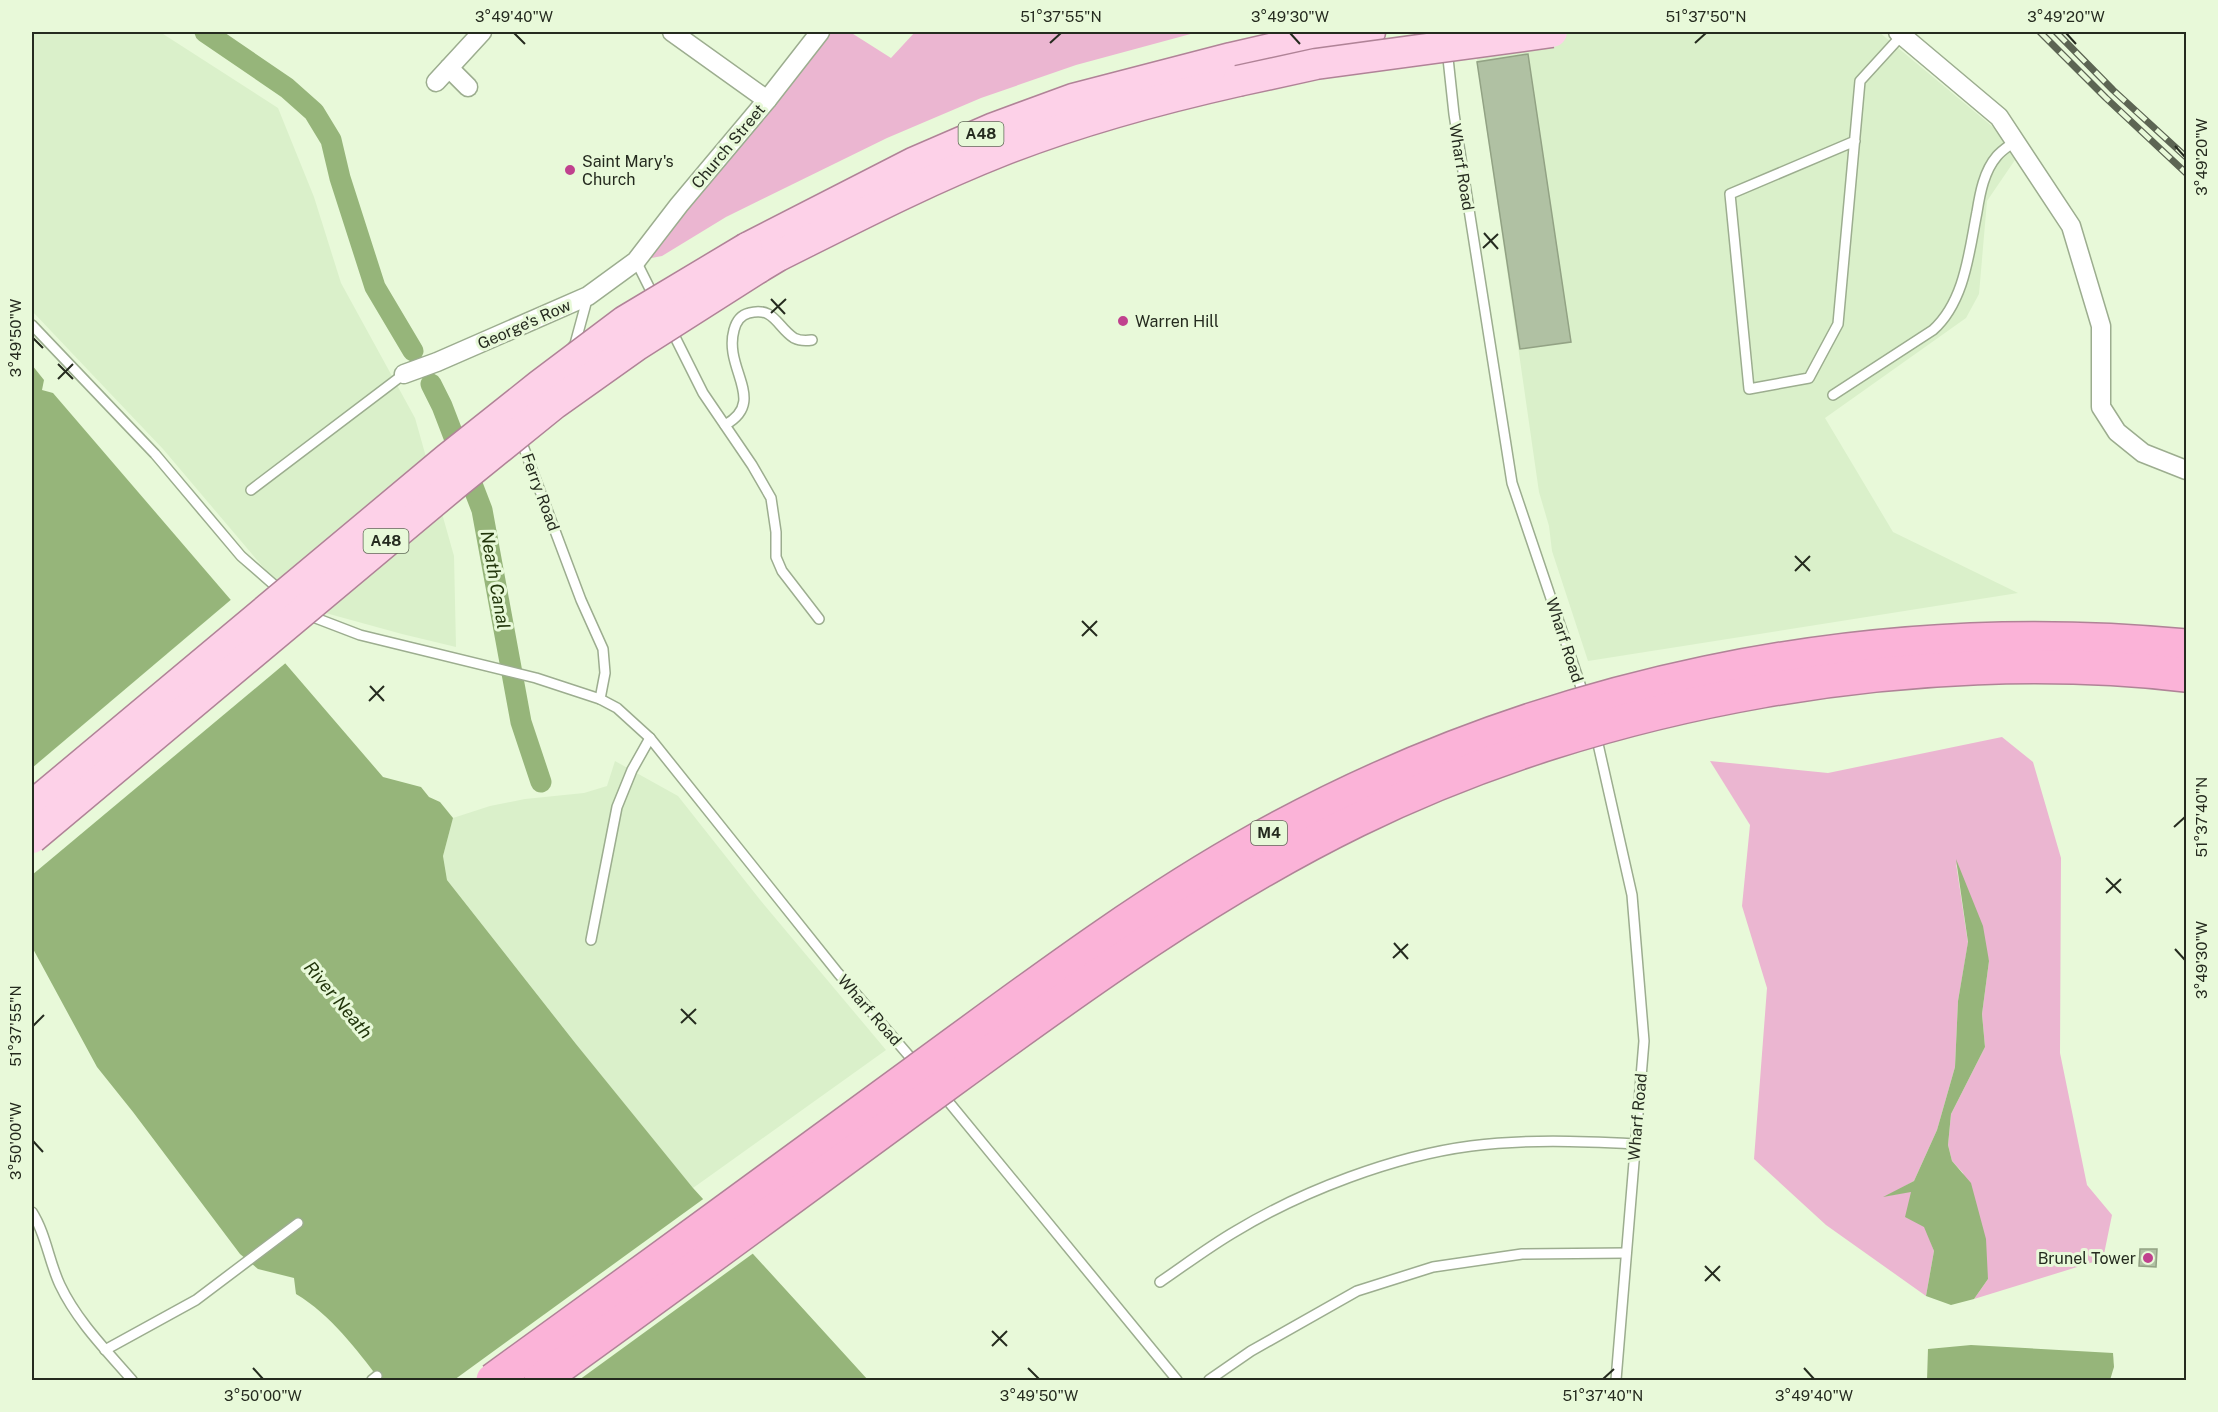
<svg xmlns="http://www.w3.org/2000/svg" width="2218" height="1412" font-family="'Public Sans',sans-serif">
	<rect width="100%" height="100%" fill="#e8f9d9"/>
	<g fill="#daf0ca">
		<polygon points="32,32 160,32 278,108 314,197 341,283 415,418 454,556 456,647 402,634 322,612 268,573 163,449 32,311"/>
		<polygon points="1476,32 1879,32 1999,132 2017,157 1987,201 1979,294 1966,318 1825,418 1893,532 2018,593 1588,661 1552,551 1549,526 1539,492 1477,62"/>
		<polygon points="615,761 678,796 761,901 886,1050 693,1188 576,1044 447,880 443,856 453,818 490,806 525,799 584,793 607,786"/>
	</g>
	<g fill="#ebb6d1">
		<polygon points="820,32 850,32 891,58 915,32 1198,32 1076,65 981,98 887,138 726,217 662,256 636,261"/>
		<polygon points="2002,737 2033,762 2061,858 2060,1053 2087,1185 2112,1215 2103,1259 1974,1299 1988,1279 1963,1173 1952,1161 1948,1145 1951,1114 1985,1047 1982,1014 1989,961 1956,863 1968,943 1958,1001 1955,1067 1937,1130 1914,1181 1887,1196 1912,1191 1934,1251 1926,1296 1826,1225 1754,1159 1767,988 1742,906 1750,825 1710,761 1828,773"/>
	</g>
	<g fill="#96b57a">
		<path d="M32,365L44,380L42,390L53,393L383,777L421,787L429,797L440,802L453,818L443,856L447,880L576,1044L693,1188L868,1380H380C356,1349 331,1315 296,1294L294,1278L258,1269L240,1254L133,1112L97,1067L32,947Z"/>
		<polygon points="1956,859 1983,926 1989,961 1982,1014 1985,1047 1951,1114 1948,1145 1952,1161 1971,1183 1986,1239 1988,1279 1974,1299 1951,1305 1926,1296 1934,1251 1924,1227 1905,1217 1911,1192 1883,1197 1914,1181 1937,1130 1955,1067 1958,1001 1968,942"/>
		<polygon points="1971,1345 2113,1353 2114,1367 2110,1380 1927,1380 1928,1349"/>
	</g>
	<g fill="#e8f9d9">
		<polygon points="233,598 288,661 32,875 32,768"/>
		<polygon points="706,1197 755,1252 579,1380 454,1380"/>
	</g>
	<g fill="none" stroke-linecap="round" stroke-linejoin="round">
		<g stroke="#96b57a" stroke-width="21">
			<polyline points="205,32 287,88 314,112 331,140 340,178 375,287 413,351"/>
			<polyline points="431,384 442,406 482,510 521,722 541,782"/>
		</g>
	</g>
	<g fill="#b0c1a3" stroke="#92a284" stroke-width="1.5">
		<polygon points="1528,54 1571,342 1520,349 1477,62"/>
		<polygon points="2140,1249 2157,1249 2156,1267 2139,1266"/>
	</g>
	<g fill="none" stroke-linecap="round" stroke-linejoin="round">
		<g stroke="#9cad8f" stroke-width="12">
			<g id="lane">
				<polyline points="1447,49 1454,114 1512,483 1585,699"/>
				<polyline points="1855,141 1730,194 1749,389 1809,378 1838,324 1860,81 1902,35"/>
				<polyline points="636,261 655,299"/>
				<polyline points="32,325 155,454 241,556 281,591"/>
				<polyline points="671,329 703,393 752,465 771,498 776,532 776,557 782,571 819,619"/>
				<polyline points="571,349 575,344 588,296"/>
				<path d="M1833,395L1933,330C1965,301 1969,252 1977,212C1980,193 1984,171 1997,156C2002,150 2009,146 2015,141"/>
				<path d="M725,425C768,401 723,369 734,330C736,322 741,315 749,313C774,306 777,327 794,338C800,341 806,341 812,340"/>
				<polyline points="522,435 522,443 581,600 603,649 605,673 600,699"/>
				<polyline points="251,490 404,374"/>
				<polyline points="308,613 313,617 360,635 536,678 600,699 617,708 650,738 838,973 916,1064"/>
				<polyline points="1596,735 1632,895 1644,1041 1616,1380"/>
				<polyline points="591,940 617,807 632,770 650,738"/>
				<polyline points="943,1095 1177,1380"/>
				<path d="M32,1212C46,1234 49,1262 60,1285C77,1321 106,1350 132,1380"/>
				<path d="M1160,1282C1185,1265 1210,1246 1236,1231C1302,1191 1394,1156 1471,1146C1527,1139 1579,1141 1635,1144"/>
				<polyline points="105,1350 196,1300 298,1223"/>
				<polyline points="372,1380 377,1376"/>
				<polyline points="1209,1380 1251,1351 1357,1291 1433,1267 1522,1254 1626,1253"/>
			</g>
		</g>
		<g stroke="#9cad8f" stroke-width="21">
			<g id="street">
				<polyline points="672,32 767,100"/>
				<polyline points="1898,32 1999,117 2071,226 2101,326 2101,407 2117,432 2143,453 2186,470"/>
				<polyline points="449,68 468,87"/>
				<polyline points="436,82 482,32"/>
				<polyline points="404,374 437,362 588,296 636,261 679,205 767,100 820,32"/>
			</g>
		</g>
		<g stroke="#b08397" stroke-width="33">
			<g id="primary">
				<polyline points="747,248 913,163 994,128 1073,99 1231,58 1318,38 1370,32"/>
				<path d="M758,268L778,256C852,219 925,181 1001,151C1077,121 1158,99 1238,81"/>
			</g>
		</g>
		<use href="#lane" stroke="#fff" stroke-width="9"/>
		<use href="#street" stroke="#fff" stroke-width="18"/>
		<use href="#primary" stroke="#fdd1e8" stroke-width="30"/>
		<g stroke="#5c6553" stroke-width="7">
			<g id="rail">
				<polyline points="2040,32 2106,98 2186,173"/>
				<polyline points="2056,32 2113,90 2186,157"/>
			</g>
		</g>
		<use href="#rail" stroke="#e8f9d9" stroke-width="4.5" stroke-dasharray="14" stroke-linecap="butt"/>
		<g stroke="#b08397" stroke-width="33" stroke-linecap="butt">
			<g id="primary-bridge">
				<polyline points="1238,81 1316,64 1552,32"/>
				<polyline points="32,806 447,459 540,385 625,321 747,248"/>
				<polyline points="32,838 455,484 554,404 637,345 758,268"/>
			</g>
		</g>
		<g stroke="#b08397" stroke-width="36" stroke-linecap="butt">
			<g id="highway-bridge">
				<path d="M493,1380C635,1278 776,1174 917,1071C1028,990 1137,907 1257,840C1537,684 1867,615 2186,646"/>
				<path d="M541,1380C679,1281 815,1180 952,1080C1082,985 1212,891 1357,820C1601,700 1917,644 2186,675"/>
			</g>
		</g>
		<use href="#primary-bridge" stroke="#fdd1e8" stroke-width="30"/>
		<use href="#highway-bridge" stroke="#fbb3d8" stroke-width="33"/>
	</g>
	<path fill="none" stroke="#252b1f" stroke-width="2" d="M514,33L525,44M1290,33L1300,44M2066,33L2076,44M1050,43L1061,33M1695,43L1706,33M2175,146L2185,157M1484,233L1498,249M1483,248L1498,234M771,299L785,314M771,313L786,299M33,338L43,348M58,364L73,379M58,379L73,364M1795,556L1810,571M1795,571L1810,556M1082,621L1097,636M1082,636L1097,621M370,686L384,701M369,701L384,686M2174,827L2185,817M2106,878L2121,893M2106,893L2121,879M1394,943L1408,959M2175,949L2185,960M1393,958L1408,944M681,1009L696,1024M681,1023L696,1009M33,1026L44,1015M33,1141L43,1152M1705,1266L1720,1281M1705,1281L1720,1266M992,1331L1007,1346M992,1346L1007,1331M253,1368L263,1379M1028,1368L1039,1379M1804,1368L1814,1379M1603,1379L1614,1369"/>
	<g fill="#c0418e" stroke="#e8f9d9" stroke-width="2">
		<circle cx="570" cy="170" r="6"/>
		<circle cx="1123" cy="321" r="6"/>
		<circle cx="2148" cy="1258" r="6"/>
	</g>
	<g text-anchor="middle" stroke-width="6" stroke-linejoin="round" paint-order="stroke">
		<g fill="#e8f9d9" stroke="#606957" stroke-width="1.5">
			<rect x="958.5" y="122" width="45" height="24" rx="4.5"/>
			<rect x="363.5" y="529" width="45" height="24" rx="4.5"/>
			<rect x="1251" y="821" width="36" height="24" rx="4.5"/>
		</g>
		<g font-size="15" font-weight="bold" fill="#252b1f">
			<text x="981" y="139">A48</text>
			<text x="386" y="546">A48</text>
			<text x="1269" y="838">M4</text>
		</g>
		<g font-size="16" fill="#252b1f" stroke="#e8f9d9">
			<text transform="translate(728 146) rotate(-50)" y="6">Church Street</text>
			<text transform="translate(1462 167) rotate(81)" y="6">Wharf Road</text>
			<text transform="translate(524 324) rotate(-24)" y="6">George's Row</text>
			<text transform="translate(541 492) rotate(70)" y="6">Ferry Road</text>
			<text transform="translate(1565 640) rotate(72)" y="6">Wharf Road</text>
			<text transform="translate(870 1010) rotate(49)" y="6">Wharf Road</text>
			<text transform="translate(1637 1117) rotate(-85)" y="6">Wharf Road</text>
		</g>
		<g font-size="16" fill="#252b1f" stroke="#e8f9d9" text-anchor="start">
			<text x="582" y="167">Saint Mary's<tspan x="582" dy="18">Church</tspan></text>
			<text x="1135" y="327">Warren Hill</text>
			<text x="2136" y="1264" text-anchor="end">Brunel Tower</text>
		</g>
		<g font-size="18" font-style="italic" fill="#22360b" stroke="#e8f9d9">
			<text transform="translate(495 580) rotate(80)" y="6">Neath Canal</text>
			<text transform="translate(338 1000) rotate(50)" y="6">River Neath</text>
		</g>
	</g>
	<rect width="2218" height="1412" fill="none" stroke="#e8f9d9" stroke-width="66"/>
	<rect x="33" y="33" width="2152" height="1346" fill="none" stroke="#252b1f" stroke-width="2"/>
	<g font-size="15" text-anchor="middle" fill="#252b1f">
		<text x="514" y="22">3°49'40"W</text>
		<text x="1061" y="22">51°37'55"N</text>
		<text x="1290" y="22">3°49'30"W</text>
		<text x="1706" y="22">51°37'50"N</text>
		<text x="2066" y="22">3°49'20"W</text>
		<text transform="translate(2202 157) rotate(-90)" y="5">3°49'20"W</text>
		<text transform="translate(16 338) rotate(-90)" y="5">3°49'50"W</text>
		<text transform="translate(2202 817) rotate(-90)" y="5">51°37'40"N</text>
		<text transform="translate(2202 960) rotate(-90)" y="5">3°49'30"W</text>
		<text transform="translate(16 1026) rotate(-90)" y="5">51°37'55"N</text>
		<text transform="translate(16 1141) rotate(-90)" y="5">3°50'00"W</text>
		<text x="263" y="1401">3°50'00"W</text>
		<text x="1039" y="1401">3°49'50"W</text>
		<text x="1603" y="1401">51°37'40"N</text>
		<text x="1814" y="1401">3°49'40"W</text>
	</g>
</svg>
